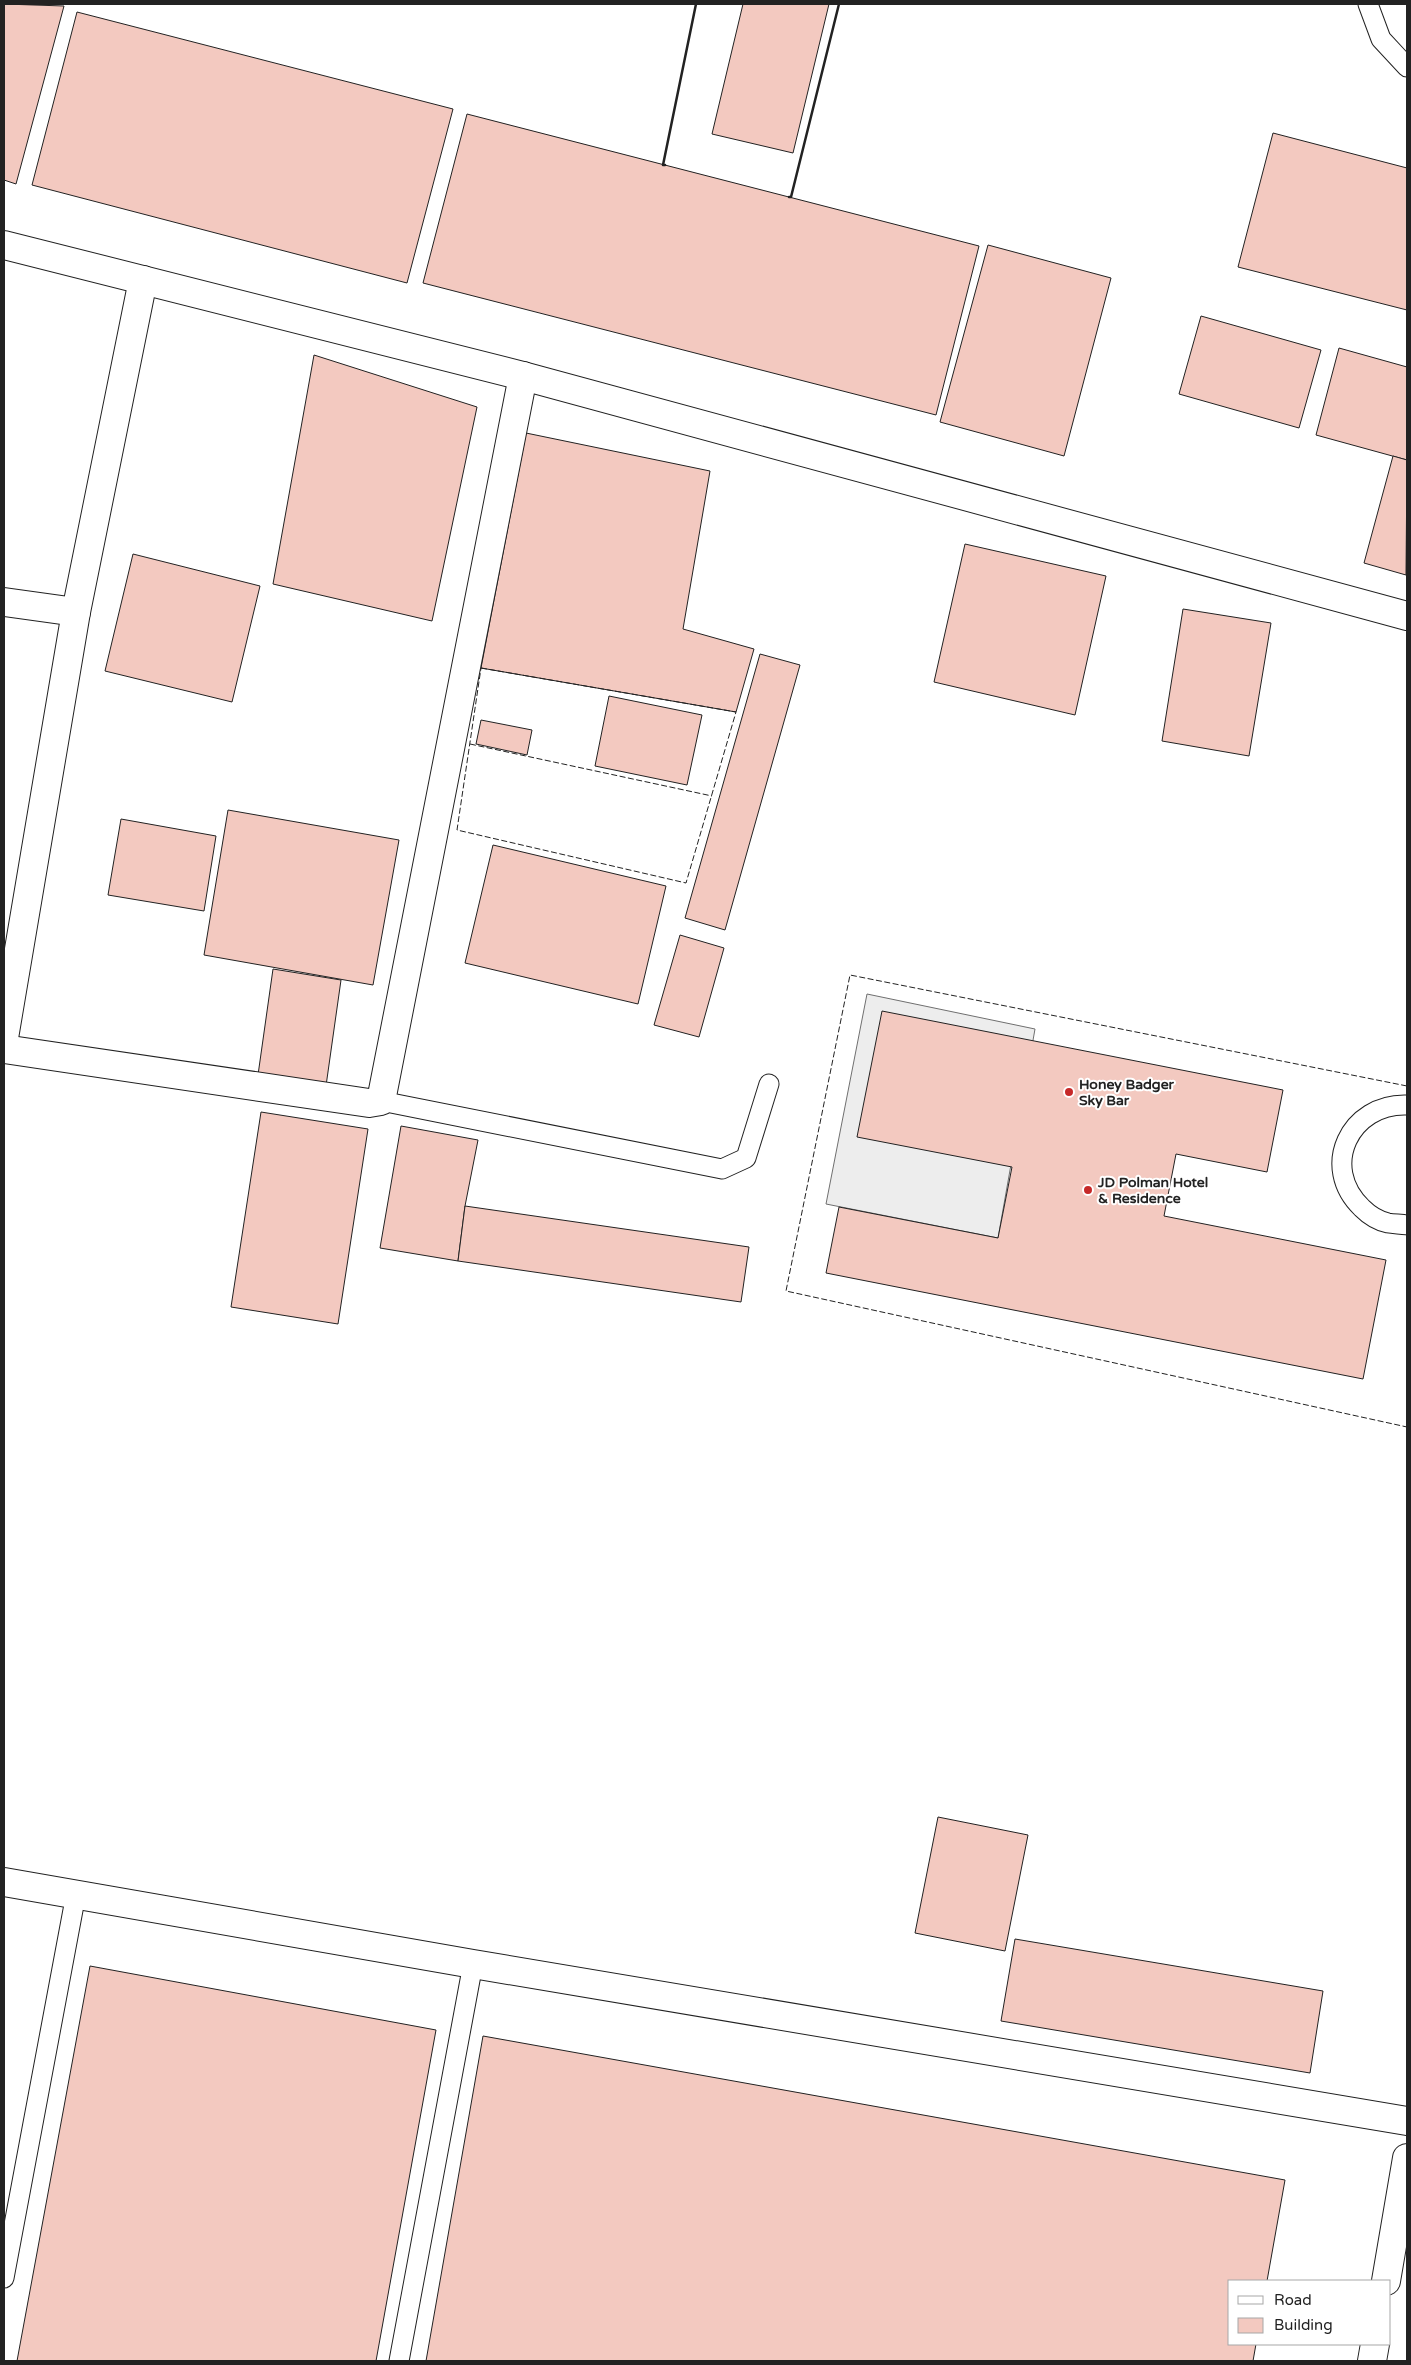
<svg xmlns="http://www.w3.org/2000/svg" width="1411" height="2365" font-family="'Varela Round',sans-serif">
	<rect width="100%" height="100%" fill="#fff"/>
	<polygon fill="#ededed" stroke="#6f6f6f" points="867,994 1035,1029 998,1238 826,1204"/>
	<g fill="#f3c9c0" stroke="#222">
		<polygon points="4,4 64,6 16,184 4,180"/>
		<polygon points="743,4 829,4 793,153 712,134"/>
		<polygon points="77,12 453,109 407,283 32,185"/>
		<polygon points="467,114 979,246 936,415 423,283"/>
		<polygon points="1273,133 1407,168 1407,310 1238,267"/>
		<polygon points="988,245 1111,278 1064,456 940,422"/>
		<polygon points="1201,316 1321,350 1299,428 1179,394"/>
		<polygon points="1339,348 1407,367 1407,460 1316,435"/>
		<polygon points="314,355 477,407 432,621 273,584"/>
		<polygon points="526,433 710,471 683,629 754,649 736,712 481,668"/>
		<polygon points="1393,456 1407,460 1406,575 1364,563"/>
		<polygon points="965,544 1106,576 1075,715 934,682"/>
		<polygon points="133,554 260,586 232,702 105,671"/>
		<polygon points="1183,609 1271,623 1249,756 1162,741"/>
		<polygon points="760,654 800,665 725,930 685,918"/>
		<polygon points="609,696 702,715 687,785 595,766"/>
		<polygon points="481,720 532,730 527,755 476,744"/>
		<polygon points="228,810 399,840 373,985 204,955"/>
		<polygon points="121,819 216,836 204,911 108,895"/>
		<polygon points="493,845 666,886 638,1004 465,963"/>
		<polygon points="680,935 724,948 699,1037 654,1025"/>
		<polygon points="273,969 341,980 325,1093 257,1082"/>
		<polygon points="882,1011 1283,1090 1267,1172 1176,1154 1164,1216 1386,1260 1363,1379 826,1273 839,1207 998,1238 1012,1167 857,1137"/>
		<polygon points="261,1112 368,1129 338,1324 231,1307"/>
		<polygon points="401,1126 478,1140 465,1206 458,1261 380,1248"/>
		<polygon points="465,1206 749,1247 741,1302 458,1261"/>
		<polygon points="938,1817 1028,1835 1005,1951 915,1933"/>
		<polygon points="1015,1939 1323,1991 1310,2073 1001,2021"/>
		<polygon points="90,1966 436,2030 376,2361 17,2361"/>
		<polygon points="483,2036 1285,2180 1267,2281 1230,2281 1230,2344 1256,2344 1253,2361 426,2361"/>
	</g>
	<g fill="none" stroke-linecap="round" stroke-linejoin="round">
		<g stroke="#222" stroke-width="21">
			<g id="lane">
				<polyline points="1368,4 1381,39 1407,67"/>
				<polyline points="381,1101 722,1169 746,1158 769,1084"/>
				<path d="M1407,1105C1350,1103 1319,1167 1362,1208C1369,1215 1379,1221 1388,1223C1394,1224 1401,1224 1407,1225"/>
				<polyline points="4,2278 76,1894"/>
				<polyline points="399,2361 473,1964"/>
			</g>
		</g>
		<g stroke="#222" stroke-width="30">
			<g id="street">
				<polyline points="4,245 523,376 1407,616"/>
				<polyline points="4,602 76,612"/>
				<polyline points="4,1038 76,612 143,280"/>
				<polyline points="4,1049 369,1103 381,1101 523,376"/>
				<polyline points="1386,2281 1407,2158"/>
				<polyline points="1372,2361 1375,2344"/>
			</g>
		</g>
		<g stroke="#222" stroke-width="30">
			<polyline id="secondary" points="4,1882 473,1964 1407,2121"/>
		</g>
		<use href="#lane" stroke="#fff" stroke-width="19"/>
		<use href="#street" stroke="#fff" stroke-width="28"/>
		<use href="#secondary" stroke="#fff" stroke-width="28"/>
		<g stroke="#222" stroke-width="1" stroke-dasharray="6 2.5" stroke-linecap="butt">
			<polygon points="481,668 736,712 686,883 457,830"/>
			<polyline points="470,744 712,796"/>
			<polyline points="1407,1086 850,975 786,1291 1407,1427"/>
		</g>
		<g stroke="#222" stroke-width="2.5">
			<polyline points="665,165 663,165 696,4"/>
			<polyline points="789,197 791,197 839,4"/>
		</g>
	</g>
	<g fill="#c62828" stroke="#fff" stroke-width="2">
		<circle cx="1069" cy="1092" r="5"/>
		<circle cx="1088" cy="1190" r="5"/>
	</g>
	<g text-anchor="middle" stroke-width="4" stroke-linejoin="round" paint-order="stroke">
		<g font-size="14" font-weight="bold" fill="#222" stroke="#fff" text-anchor="start">
			<text x="1079" y="1089">Honey Badger<tspan x="1079" dy="16">Sky Bar</tspan></text>
			<text x="1098" y="1187">JD Polman Hotel<tspan x="1098" dy="16">&amp; Residence</tspan></text>
		</g>
	</g>
	<rect width="1411" height="2365" fill="none" stroke="#222222" stroke-width="10"/>
	<rect x="1228" y="2280" width="162" height="65" fill="#ffffff" stroke="#a7a7a7"/>
	<rect x="1238" y="2296" width="25" height="8" fill="#ffffff" stroke="#a7a7a7"/>
	<text x="1274" y="2305" font-size="15" fill="#222222">Road</text>
	<rect x="1238" y="2318" width="25" height="15" fill="#f3c9c0" stroke="#a7a7a7"/>
	<text x="1274" y="2330" font-size="15" fill="#222222">Building</text>
</svg>
